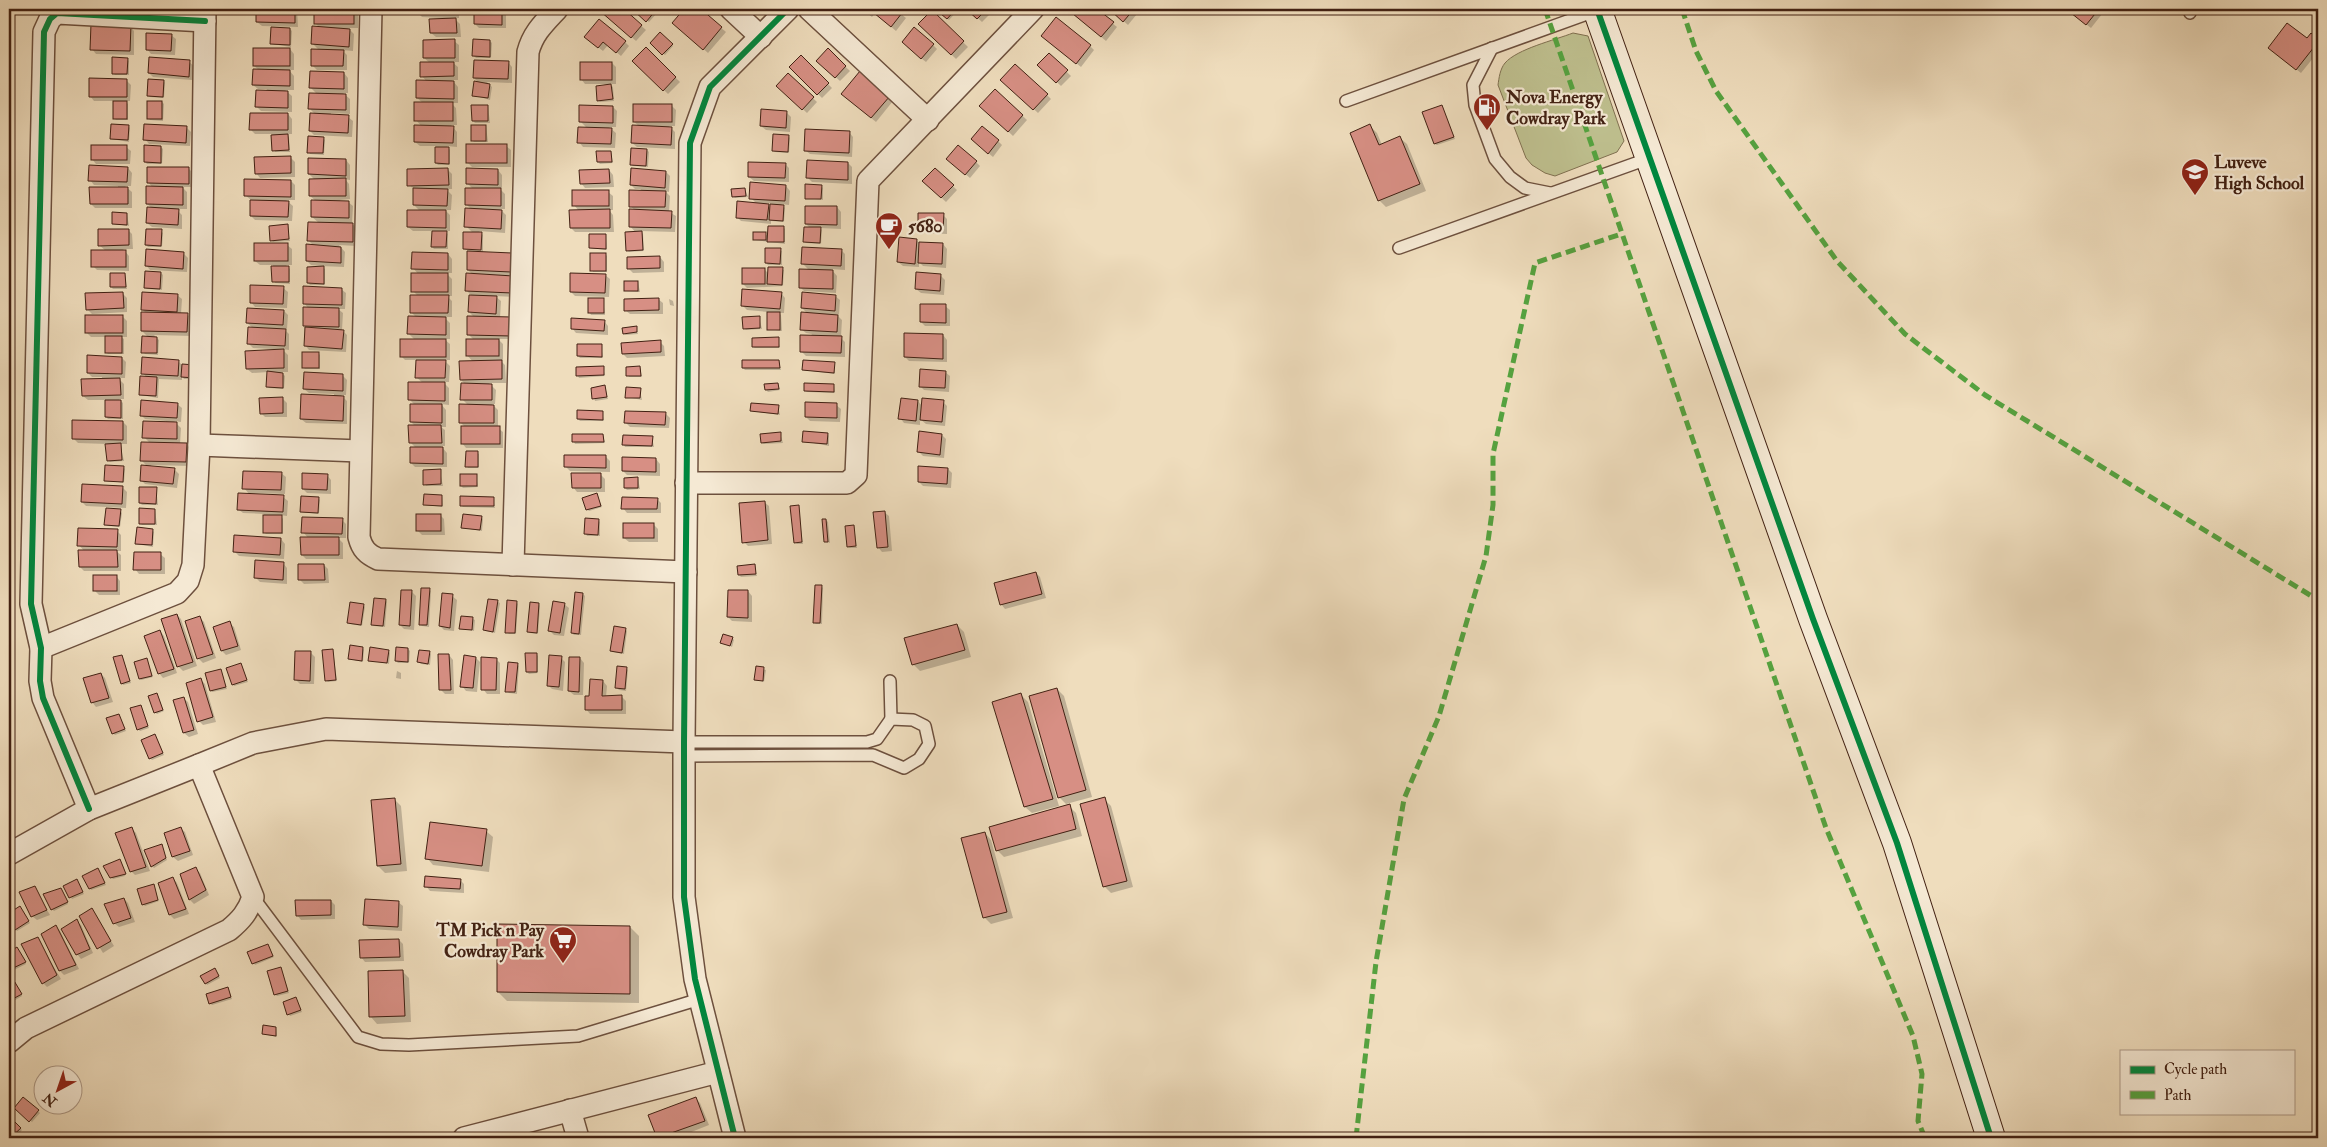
<svg xmlns="http://www.w3.org/2000/svg" width="2327" height="1147" font-family="'IM FELL Double Pica',serif">
	<rect width="100%" height="100%" fill="#efddbd"/>
	<filter id="stains"><feTurbulence type="fractalNoise" baseFrequency=".004" numOctaves="4"/><feColorMatrix values="0 0 0 0 .2 0 0 0 0 .09 0 0 0 0 .02 0 0 0 .5 -.17"/></filter>
	<radialGradient id="worn" r=".72"><stop offset=".6" stop-color="#630" stop-opacity="0"/><stop offset="1" stop-color="#630" stop-opacity=".3"/></radialGradient>
	<path fill="#bebf8e" stroke="#807050" d="M1573,33L1588,36L1624,141L1617,152L1555,176L1545,173L1532,165L1526,158L1498,85C1499,78 1500,69 1505,63C1517,49 1555,40 1573,33Z"/>
	<g fill="#0003" fill-rule="evenodd">
		<polygon points="258,9 297,9 298,27 262,26 257,22"/>
		<polygon points="315,9 355,9 358,12 358,28 348,28 354,34 353,51 342,50 347,55 347,70 317,70 312,65 319,50 313,44 320,28 315,23"/>
		<polygon points="418,9 459,9 459,18 454,18 460,24 461,37 436,37 431,33 444,18 422,17 418,13"/>
		<polygon points="604,9 622,9 646,30 636,41 602,11"/>
		<polygon points="634,9 653,9 657,13 649,22"/>
		<polygon points="686,9 699,9 726,32 708,53 674,23"/>
		<polygon points="862,9 895,9 906,18 896,31 875,13 872,17"/>
		<polygon points="936,9 959,9 949,20"/>
		<polygon points="968,9 988,9 992,12 982,22"/>
		<polygon points="1068,9 1095,9 1117,27 1106,41"/>
		<polygon points="1110,9 1132,9 1137,14 1128,25"/>
		<polygon points="2066,9 2106,9 2091,28"/>
		<polygon points="501,11 506,15 506,28 479,28 475,24"/>
		<polygon points="932,12 968,47 956,59 920,24"/>
		<polygon points="130,26 134,31 134,55 96,54 92,49"/>
		<polygon points="290,29 292,31 291,47 272,44"/>
		<polygon points="660,33 673,46 665,55 651,43"/>
		<polygon points="171,35 176,39 175,55 151,54 147,49"/>
		<polygon points="2311,35 2318,41 2318,52 2301,73 2274,52 2307,40"/>
		<polygon points="1047,40 1090,46 1094,50 1081,67"/>
		<polygon points="454,41 459,45 459,62 452,62 458,67 458,80 452,80 458,87 458,103 451,103 456,108 457,125 451,125 457,132 457,147 447,146 450,150 450,165 438,165 436,163 436,146 420,146 415,142 422,127 416,120 423,103 417,98 427,82 422,76 430,63 424,58"/>
		<polygon points="490,41 492,43 491,58 476,58 474,56"/>
		<polygon points="590,41 625,42 629,46 621,56 608,45 603,51"/>
		<polygon points="933,45 937,49 926,62 907,47"/>
		<polygon points="290,49 294,54 294,70 289,70 294,76 294,90 285,90 292,96 292,112 261,111 257,107 267,89 258,89 253,85 259,70 254,66"/>
		<polygon points="646,49 680,82 668,94 634,61"/>
		<polygon points="828,50 850,71 840,81 818,61"/>
		<polygon points="1049,55 1071,76 1061,86 1039,65"/>
		<polygon points="801,57 832,88 822,98 791,67"/>
		<polygon points="127,59 129,61 129,75 115,75 113,73"/>
		<polygon points="189,62 194,66 192,80 153,77 149,73"/>
		<polygon points="508,62 512,67 512,83 487,82 492,87 490,100 473,95 479,83 474,78"/>
		<polygon points="612,63 616,67 616,84 609,84 613,87 614,101 600,102 598,100 608,84 585,84 581,79"/>
		<polygon points="344,73 348,78 348,93 343,93 350,99 350,114 331,113 331,116 348,117 353,121 352,137 314,135 310,131 316,115 310,109 317,94 310,87"/>
		<polygon points="861,73 893,101 876,122 847,98"/>
		<polygon points="788,75 817,102 807,113 778,86"/>
		<polygon points="126,80 131,85 130,101 125,101 128,104 128,120 116,120 114,118 114,101 94,101 90,96"/>
		<polygon points="1002,80 1047,95 1051,99 1038,113"/>
		<polygon points="164,81 165,83 164,98 150,97 148,95"/>
		<polygon points="995,91 1027,120 1013,136 981,106"/>
		<polygon points="162,102 164,104 163,121 150,120 148,118"/>
		<polygon points="671,105 676,110 675,126 669,126 675,132 675,149 637,147 632,143 639,126 634,122"/>
		<polygon points="488,106 490,123 475,123 473,121"/>
		<polygon points="1442,106 1455,139 1437,145 1435,144"/>
		<polygon points="613,107 617,111 616,127 609,127 616,133 615,148 583,147 579,142 587,128 580,121"/>
		<polygon points="787,113 791,117 790,132 766,130 761,126"/>
		<polygon points="288,114 292,119 292,134 286,134 289,137 290,152 275,152 272,134 255,134 251,130"/>
		<polygon points="128,126 130,128 129,142 111,139"/>
		<polygon points="486,126 488,142 474,142 472,140"/>
		<polygon points="1370,126 1377,133 1382,145 1400,138 1407,144 1426,191 1386,207 1379,200"/>
		<polygon points="187,128 191,132 190,146 149,144 145,139"/>
		<polygon points="849,132 853,137 852,157 810,154 805,150"/>
		<polygon points="788,136 790,138 789,153 775,152 773,150"/>
		<polygon points="323,138 325,140 324,155 310,154 309,152"/>
		<polygon points="998,141 1002,145 993,157 976,143"/>
		<polygon points="506,146 511,150 511,167 472,167 468,163"/>
		<polygon points="126,147 131,151 130,164 96,164 92,159"/>
		<polygon points="161,147 163,149 162,164 147,164 145,162"/>
		<polygon points="647,150 649,152 648,167 633,166 631,164"/>
		<polygon points="611,152 613,163 600,164 598,162"/>
		<polygon points="290,157 295,162 295,177 260,178 256,173"/>
		<polygon points="346,160 350,165 350,180 345,179 349,184 350,199 340,200 340,202 348,202 353,206 352,224 357,228 357,246 339,245 345,252 344,267 321,266 325,269 325,285 310,285 308,283 320,266 311,265 307,261 314,246 309,241 319,223 312,217 316,201 310,196 315,180 309,174"/>
		<polygon points="976,162 980,166 970,178 952,163"/>
		<polygon points="848,163 852,167 852,184 812,182 808,178"/>
		<polygon points="785,164 789,168 789,182 754,181 749,177"/>
		<polygon points="128,168 132,173 131,186 125,186 132,192 132,208 95,208 91,204 118,188 118,186 94,185 90,180"/>
		<polygon points="189,169 193,173 193,187 182,187 187,192 187,209 176,209 182,215 182,229 152,227 147,223 152,208 147,204 153,188 148,182"/>
		<polygon points="448,170 452,174 452,189 446,189 452,195 451,210 445,210 450,215 450,231 445,231 448,234 448,249 434,249 432,247 433,231 413,231 408,227 420,211 414,205 415,190 409,185"/>
		<polygon points="498,170 502,175 502,188 499,188 505,194 505,209 500,209 506,215 505,233 479,231 483,235 483,253 511,254 516,297 495,296 501,301 500,318 515,339 498,339 503,344 503,360 500,360 505,365 506,383 489,383 496,390 495,404 492,404 498,410 498,428 503,432 503,448 466,448 462,443 465,427 460,422 468,405 462,399 466,385 461,380 473,362 467,355 474,340 468,334 474,317 469,312 472,296 467,291 473,275 468,270 469,251 464,249 473,233 466,226 472,210 466,204 473,189 467,183"/>
		<polygon points="609,170 613,175 614,187 585,188 581,183"/>
		<polygon points="935,170 957,190 946,202 924,181"/>
		<polygon points="666,172 670,176 669,192 665,191 670,196 669,212 676,216 675,232 640,231 643,234 644,251 629,252 627,250 636,233 630,226 635,210 630,206 641,189 635,189 631,185"/>
		<polygon points="291,181 295,185 295,200 286,200 293,206 292,221 255,220 251,216 251,200 245,195"/>
		<path d="M786,186L790,191L789,205L781,204L785,208L784,222L771,221V224L741,221L737,217L757,204L751,198ZM766,203L772,204L771,208Z"/>
		<polygon points="821,186 823,188 823,200 806,198"/>
		<polygon points="745,189 748,197 735,198 733,196"/>
		<polygon points="608,192 613,196 613,210 609,210 613,215 614,232 575,232 571,228 579,211 574,205"/>
		<polygon points="837,207 841,212 841,229 820,228 822,230 821,244 806,243 804,241 810,228 806,224"/>
		<polygon points="127,214 129,226 114,224"/>
		<polygon points="943,215 947,219 947,234 923,233 919,228"/>
		<polygon points="287,225 290,241 273,242 271,240"/>
		<polygon points="783,227 785,229 785,244 755,240 765,234 769,237"/>
		<polygon points="128,230 132,234 133,249 123,249 129,256 129,271 97,270 93,266 106,251 99,245"/>
		<polygon points="161,231 163,233 162,247 148,247 146,245"/>
		<polygon points="606,235 607,250 590,248"/>
		<polygon points="916,240 920,243 943,244 947,249 946,268 923,266 919,262 919,267 903,266 898,262"/>
		<polygon points="287,245 292,249 292,265 286,265 290,269 290,284 275,283 273,265 260,265 255,261"/>
		<polygon points="780,250 782,251 782,265 768,265 766,263"/>
		<polygon points="841,250 845,254 845,270 831,269 837,276 836,293 804,291 800,287 809,270 803,264"/>
		<polygon points="183,253 188,258 187,272 150,270 146,265"/>
		<polygon points="448,254 452,259 452,273 446,273 452,279 452,296 447,296 452,301 452,317 444,317 450,323 450,339 444,339 450,344 450,360 444,360 450,366 449,382 443,382 449,388 449,405 441,404 446,410 446,427 441,427 445,430 445,446 441,446 447,453 447,467 415,467 411,463 416,448 410,442 415,426 411,422 415,405 410,400 423,383 416,377 417,360 405,360 401,356 415,340 409,334 417,318 411,312 418,296 413,291 419,275 413,268"/>
		<polygon points="605,254 607,256 607,272 593,272 592,270"/>
		<polygon points="660,257 664,262 664,272 633,273 629,269"/>
		<polygon points="764,269 769,274 782,269 784,270 783,286 747,288 743,284"/>
		<polygon points="161,273 163,275 162,290 147,289 145,287"/>
		<polygon points="125,274 127,289 113,289 111,287"/>
		<polygon points="605,275 610,279 609,297 575,296 571,292"/>
		<polygon points="941,276 945,280 944,295 921,293 916,289"/>
		<polygon points="638,282 640,292 626,291"/>
		<polygon points="283,288 288,292 287,308 255,307 251,302"/>
		<polygon points="341,289 346,293 345,309 338,309 343,313 342,330 347,335 346,352 309,350 305,345 304,308 309,309 304,303"/>
		<polygon points="122,293 127,298 127,312 92,314 87,309"/>
		<polygon points="781,293 785,298 784,313 779,313 781,315 782,331 768,329 768,312 747,310 743,306"/>
		<polygon points="177,295 182,299 181,314 187,314 192,319 191,336 154,335 159,340 158,355 145,354 143,352 149,338 142,331 147,314 142,309"/>
		<polygon points="835,296 840,300 839,315 836,314 842,320 841,336 839,336 845,342 845,357 806,356 801,351 812,334 806,333 801,329 808,314 802,308"/>
		<polygon points="658,299 663,303 663,314 630,314 625,310"/>
		<polygon points="669,299 673,301 674,306 670,305"/>
		<polygon points="603,300 605,315 591,315 590,313"/>
		<polygon points="945,306 950,310 950,326 925,326 921,322"/>
		<polygon points="284,311 288,315 287,329 284,329 289,334 289,350 282,349 288,355 288,372 281,372 285,376 284,389 269,388 268,386 268,372 252,373 247,369 273,349 253,348 249,344 253,328 247,323"/>
		<polygon points="123,317 127,321 127,337 121,337 124,339 124,354 108,354 106,352 107,337 91,337 87,333"/>
		<polygon points="759,317 762,329 746,330 744,328"/>
		<polygon points="604,321 608,326 608,335 576,333 572,328"/>
		<polygon points="636,327 638,334 626,335 624,334"/>
		<polygon points="943,335 947,340 947,362 909,361 905,357"/>
		<polygon points="778,339 780,348 755,348 753,347"/>
		<polygon points="660,342 664,346 665,356 627,358 623,354"/>
		<polygon points="601,345 603,358 580,358 578,356"/>
		<polygon points="318,353 320,355 320,369 305,369 303,367"/>
		<polygon points="122,358 126,362 125,378 118,378 124,384 124,399 119,399 123,403 123,419 108,419 106,417 107,400 88,400 83,396 102,380 102,377 92,377 88,373"/>
		<polygon points="178,361 196,379 184,379 182,376 182,380 159,379 158,398 140,395 147,378 143,373"/>
		<polygon points="779,362 781,370 745,370 743,368"/>
		<polygon points="834,363 835,374 803,370"/>
		<polygon points="603,367 605,376 579,378 578,376"/>
		<polygon points="640,367 642,377 629,377 628,375"/>
		<polygon points="945,372 950,376 949,392 924,390 920,386"/>
		<polygon points="343,376 347,380 346,395 341,395 347,401 347,424 306,423 301,419 334,397 334,394 309,393 304,389"/>
		<polygon points="778,384 780,390 768,392 766,390"/>
		<polygon points="834,385 835,393 807,392 805,390"/>
		<polygon points="605,387 608,399 595,401 592,389"/>
		<polygon points="640,390 642,400 626,397"/>
		<polygon points="282,398 287,403 287,417 265,417 261,413"/>
		<polygon points="918,401 922,406 943,402 947,406 945,426 926,424 920,419 920,425 904,423 900,418"/>
		<polygon points="177,404 182,408 181,422 174,421 181,428 180,444 186,444 191,448 190,466 151,465 151,467 174,469 179,474 177,488 145,484 141,480 148,467 142,461 150,443 144,437 166,423 166,421 145,419 141,415"/>
		<polygon points="836,405 841,409 840,422 810,421 806,417"/>
		<polygon points="778,406 780,415 752,411"/>
		<polygon points="602,412 604,421 580,421 578,419"/>
		<polygon points="665,413 670,418 669,428 630,427 626,423"/>
		<polygon points="123,422 127,426 127,444 120,444 124,461 110,462 108,460 107,444 78,443 74,439"/>
		<polygon points="780,433 783,443 764,444 762,443"/>
		<polygon points="828,434 829,436 829,446 803,441"/>
		<polygon points="603,435 605,443 575,444 574,442"/>
		<polygon points="942,435 946,439 944,458 923,456 919,452"/>
		<polygon points="652,437 654,447 625,447 624,445"/>
		<polygon points="477,453 479,454 479,468 468,468 467,466"/>
		<polygon points="606,457 610,461 610,472 570,471 566,467"/>
		<polygon points="656,459 660,464 660,476 627,475 623,471"/>
		<polygon points="123,467 125,469 124,483 106,480"/>
		<polygon points="948,469 952,473 951,488 923,486 919,482"/>
		<polygon points="440,471 443,486 426,486 425,484"/>
		<polygon points="281,473 286,477 285,494 251,493 251,495 283,497 288,501 287,516 280,515 283,519 283,534 266,534 264,532 264,514 243,513 238,509 250,495 244,488"/>
		<polygon points="600,474 605,479 605,492 577,492 573,487"/>
		<polygon points="327,475 331,480 331,494 307,493 303,489"/>
		<polygon points="476,475 478,487 463,488 461,486"/>
		<polygon points="638,478 640,489 627,490 625,488"/>
		<polygon points="122,487 127,492 126,508 86,506 82,502"/>
		<polygon points="156,488 158,505 142,505 140,503"/>
		<polygon points="597,495 602,507 589,511 587,509"/>
		<polygon points="442,496 443,507 425,505"/>
		<polygon points="318,498 320,500 319,514 301,512"/>
		<polygon points="493,498 495,508 463,507 461,505"/>
		<polygon points="657,499 661,503 661,513 627,513 623,508"/>
		<polygon points="764,502 769,506 772,544 748,546 744,542"/>
		<polygon points="798,506 803,544 797,544 795,542"/>
		<polygon points="155,510 157,525 142,525 140,523"/>
		<polygon points="120,511 122,513 120,527 108,526 106,524"/>
		<polygon points="884,512 889,516 892,551 882,552 878,547"/>
		<polygon points="440,515 444,519 445,535 422,535 417,530"/>
		<polygon points="481,517 483,519 482,531 463,528"/>
		<polygon points="342,520 346,524 346,538 338,538 343,543 343,559 306,559 302,555 309,539 303,532"/>
		<polygon points="598,520 600,522 600,536 587,536 586,534"/>
		<polygon points="826,520 828,522 830,543 825,541"/>
		<polygon points="653,524 658,529 658,542 629,542 624,538"/>
		<polygon points="854,526 857,548 850,548 848,547"/>
		<polygon points="152,530 154,532 153,547 136,544"/>
		<polygon points="117,531 121,535 121,551 116,551 121,555 121,571 84,571 80,567 84,551 79,545"/>
		<polygon points="281,539 285,544 284,559 239,556 235,552"/>
		<polygon points="160,554 165,558 165,574 139,574 135,569"/>
		<polygon points="283,563 287,568 287,584 260,582 256,578"/>
		<polygon points="324,565 328,569 329,583 304,584 299,579"/>
		<polygon points="754,565 757,576 741,577 739,575"/>
		<polygon points="1036,573 1040,577 1046,598 1005,609 1001,604"/>
		<polygon points="116,576 120,581 120,595 99,595 94,590"/>
		<polygon points="822,587 823,588 822,624 816,624 814,622"/>
		<polygon points="429,589 431,591 429,627 422,626 420,624"/>
		<polygon points="748,591 752,596 752,622 732,621 728,617"/>
		<polygon points="412,592 416,596 414,630 404,629 400,625"/>
		<polygon points="583,594 585,596 581,635 574,635 572,633"/>
		<polygon points="452,596 457,600 454,631 444,630 440,626"/>
		<polygon points="386,600 387,602 385,627 374,626 372,624"/>
		<polygon points="498,602 500,603 495,633 486,631 485,630"/>
		<polygon points="516,602 518,604 516,634 509,634 507,632"/>
		<polygon points="539,604 540,606 538,634 530,633 528,631"/>
		<polygon points="564,604 569,608 564,636 554,635 549,630"/>
		<polygon points="363,605 365,607 362,626 350,624 349,622"/>
		<polygon points="177,615 181,619 197,666 183,671 178,666"/>
		<polygon points="200,618 204,622 216,658 203,663 198,658"/>
		<polygon points="473,619 475,620 474,631 461,628"/>
		<polygon points="229,623 234,627 241,650 226,655 222,651"/>
		<polygon points="957,625 964,632 971,657 920,671 913,664"/>
		<polygon points="625,629 627,631 624,654 613,652 611,651"/>
		<polygon points="160,631 164,636 177,673 163,678 159,673"/>
		<polygon points="732,638 734,640 732,647 722,642"/>
		<polygon points="363,648 364,650 363,662 349,659"/>
		<polygon points="408,649 410,651 409,663 398,663 396,661"/>
		<polygon points="333,650 337,681 328,682 326,680"/>
		<polygon points="388,651 390,653 389,664 370,660"/>
		<polygon points="310,652 315,657 314,684 300,684 296,680"/>
		<polygon points="429,652 431,654 430,665 421,664 419,662"/>
		<polygon points="536,654 538,656 538,673 529,674 527,672"/>
		<polygon points="449,655 453,660 454,694 445,694 441,690"/>
		<polygon points="122,656 131,683 123,685 122,683"/>
		<polygon points="476,658 480,662 477,692 466,691 462,686"/>
		<polygon points="561,658 565,662 563,691 552,689 548,685"/>
		<polygon points="580,658 584,663 583,695 574,695 569,691"/>
		<polygon points="496,659 500,663 500,694 487,694 483,689"/>
		<polygon points="147,660 153,677 141,680 140,679"/>
		<polygon points="517,664 519,666 517,694 509,693 507,691"/>
		<polygon points="241,665 248,682 234,686 233,684"/>
		<polygon points="626,668 628,670 626,691 619,690 617,688"/>
		<polygon points="757,668 766,670 764,682 755,679"/>
		<polygon points="221,671 227,689 212,692 211,690"/>
		<polygon points="397,671 401,673 401,679 396,678"/>
		<polygon points="101,674 105,678 113,702 96,707 92,702"/>
		<polygon points="201,680 205,684 216,722 203,725 199,721"/>
		<polygon points="603,681 607,686 606,697 622,697 626,701 626,714 590,714 586,709 590,697"/>
		<polygon points="1057,689 1064,696 1092,797 1066,804 1059,797"/>
		<polygon points="156,694 164,711 157,714 155,712"/>
		<polygon points="1021,695 1028,702 1059,806 1032,813 1025,807"/>
		<polygon points="183,698 188,702 198,734 189,737 184,733 174,701"/>
		<polygon points="140,706 149,728 140,731 138,729"/>
		<polygon points="119,715 126,731 115,735 113,733"/>
		<polygon points="155,736 164,755 152,760 150,758"/>
		<polygon points="394,799 401,806 407,871 385,873 378,866"/>
		<polygon points="1104,799 1111,806 1133,887 1111,893 1104,886"/>
		<polygon points="1069,806 1076,813 1082,836 1004,857 997,850"/>
		<polygon points="180,828 185,832 193,855 178,861 173,857"/>
		<polygon points="132,829 136,833 150,871 135,875 131,871"/>
		<polygon points="486,831 493,837 489,872 433,865 427,858"/>
		<polygon points="985,833 991,840 1013,918 991,924 984,917"/>
		<polygon points="161,845 167,860 154,868 152,866"/>
		<polygon points="120,861 125,876 113,879 111,877"/>
		<polygon points="196,869 200,873 209,895 194,904 190,900 181,875"/>
		<polygon points="98,870 106,885 91,890 90,888"/>
		<polygon points="173,878 177,883 189,914 174,919 170,915 159,883"/>
		<polygon points="77,880 84,894 72,899 65,886"/>
		<polygon points="460,880 464,884 464,893 430,891 426,886"/>
		<polygon points="153,886 159,901 145,906 143,904"/>
		<polygon points="34,888 50,915 37,920 32,916"/>
		<polygon points="62,891 68,904 54,911 52,909"/>
		<polygon points="124,899 128,903 135,922 119,927 114,923"/>
		<polygon points="331,901 335,905 335,919 301,920 297,915"/>
		<polygon points="398,902 403,906 402,931 369,929 365,925"/>
		<polygon points="19,908 30,923 17,931 9,919 9,914"/>
		<polygon points="92,909 114,946 103,953 81,917"/>
		<polygon points="76,921 81,925 93,953 81,959 77,954"/>
		<polygon points="55,926 60,931 79,969 64,975 60,971"/>
		<polygon points="630,927 639,936 639,1003 507,1001 498,992"/>
		<polygon points="9,928 13,936 9,938"/>
		<polygon points="37,939 61,979 47,987 43,983"/>
		<polygon points="399,940 403,944 404,961 365,962 361,957"/>
		<polygon points="268,945 274,957 255,965 249,953"/>
		<polygon points="17,949 26,964 14,970 9,963 9,954"/>
		<polygon points="281,969 289,993 277,996 275,994"/>
		<polygon points="216,971 220,978 207,985 206,983"/>
		<polygon points="402,971 409,978 411,1022 377,1024 371,1017"/>
		<polygon points="9,976 12,977 22,996 12,1002 9,997"/>
		<polygon points="228,988 232,999 212,1005 210,1003"/>
		<polygon points="296,998 302,1012 290,1016 289,1014"/>
		<polygon points="276,1028 277,1037 263,1034"/>
		<polygon points="24,1099 40,1113 32,1122 15,1108"/>
		<polygon points="696,1099 700,1103 709,1125 676,1138 658,1138 650,1116"/>
		<polygon points="11,1120 22,1130 15,1138 9,1136 9,1122"/>
	</g>
	<g fill="#d78f84" stroke="#422113">
		<polygon points="256,9 295,9 295,23 256,22"/>
		<rect x="314" y="9" width="40" height="15"/>
		<polygon points="416,9 455,9 455,14 416,13"/>
		<polygon points="474,9 502,10 502,25 474,24"/>
		<polygon points="602,9 624,9 642,25 631,38 600,11"/>
		<polygon points="632,9 655,9 656,10 646,22"/>
		<polygon points="684,9 701,9 722,27 703,50 672,23"/>
		<polygon points="878,9 897,9 902,13 891,27 874,13"/>
		<polygon points="935,9 956,9 947,19"/>
		<polygon points="966,9 987,9 977,19"/>
		<polygon points="1067,9 1097,9 1114,22 1101,37"/>
		<polygon points="1109,9 1134,9 1123,22"/>
		<polygon points="2066,9 2099,9 2086,25"/>
		<polygon points="932,10 964,41 951,55 918,24"/>
		<polygon points="1056,17 1091,45 1076,64 1041,36"/>
		<polygon points="456,18 457,33 430,33 429,19"/>
		<polygon points="599,19 626,41 616,53 603,42 598,48 584,37"/>
		<polygon points="2287,23 2307,38 2311,33 2318,39 2318,42 2296,70 2268,48"/>
		<polygon points="91,24 131,25 130,51 90,50"/>
		<polygon points="312,26 350,29 349,47 311,44"/>
		<polygon points="271,27 290,28 290,45 270,44"/>
		<polygon points="914,27 934,44 921,59 902,42"/>
		<polygon points="660,32 673,44 662,55 650,43"/>
		<polygon points="146,33 172,34 171,51 146,50"/>
		<polygon points="455,39 455,58 423,58 423,40"/>
		<polygon points="473,39 490,40 490,57 472,56"/>
		<polygon points="646,47 676,77 663,91 632,61"/>
		<rect x="253" y="48" width="37" height="18"/>
		<polygon points="828,48 846,66 835,78 816,61"/>
		<polygon points="311,49 344,50 343,66 311,66"/>
		<polygon points="1049,53 1068,70 1056,83 1037,65"/>
		<polygon points="801,55 829,83 817,95 789,67"/>
		<polygon points="112,57 128,58 127,74 112,74"/>
		<polygon points="149,57 190,60 189,77 148,73"/>
		<polygon points="474,60 509,61 508,79 473,78"/>
		<polygon points="420,62 454,62 454,76 420,77"/>
		<rect x="580" y="62" width="32" height="18"/>
		<polygon points="1015,64 1048,94 1033,110 1000,80"/>
		<polygon points="253,69 290,70 290,86 252,85"/>
		<polygon points="310,71 344,72 344,89 309,88"/>
		<polygon points="860,71 890,96 871,118 841,94"/>
		<polygon points="788,73 814,97 802,110 776,86"/>
		<polygon points="89,78 127,79 127,97 89,97"/>
		<polygon points="148,79 164,80 163,97 147,96"/>
		<polygon points="416,80 454,81 454,99 416,98"/>
		<polygon points="474,81 490,84 488,98 472,96"/>
		<polygon points="611,84 613,99 597,101 596,86"/>
		<polygon points="995,89 1023,115 1008,132 979,106"/>
		<polygon points="256,90 288,91 288,108 255,107"/>
		<polygon points="309,93 346,94 346,110 308,109"/>
		<rect x="113" y="101" width="14" height="18"/>
		<rect x="147" y="101" width="15" height="18"/>
		<rect x="414" y="102" width="39" height="19"/>
		<rect x="633" y="104" width="39" height="18"/>
		<polygon points="471,105 488,105 488,121 472,121"/>
		<polygon points="579,105 613,106 613,123 579,122"/>
		<polygon points="1442,105 1454,137 1434,144 1422,112"/>
		<polygon points="761,109 787,111 786,128 760,126"/>
		<polygon points="250,113 288,113 288,130 249,130"/>
		<polygon points="310,113 349,115 348,133 309,131"/>
		<polygon points="111,124 129,125 128,140 110,139"/>
		<polygon points="144,124 187,126 186,143 143,140"/>
		<polygon points="1370,124 1379,145 1400,136 1420,184 1378,201 1350,133"/>
		<polygon points="414,125 454,126 453,143 414,142"/>
		<rect x="471" y="125" width="15" height="16"/>
		<polygon points="632,125 672,127 671,145 631,143"/>
		<polygon points="982,126 999,140 988,154 971,139"/>
		<polygon points="578,127 612,128 611,144 577,143"/>
		<polygon points="805,129 850,131 849,153 804,151"/>
		<polygon points="288,134 289,150 272,151 271,135"/>
		<polygon points="773,134 789,135 788,152 772,151"/>
		<polygon points="308,136 324,137 323,153 307,153"/>
		<rect x="466" y="144" width="41" height="19"/>
		<rect x="91" y="145" width="36" height="15"/>
		<polygon points="144,145 161,146 161,163 144,162"/>
		<polygon points="958,145 977,161 965,175 946,159"/>
		<polygon points="435,147 449,147 449,164 435,163"/>
		<polygon points="631,148 647,149 646,166 630,165"/>
		<polygon points="596,151 611,151 612,162 597,162"/>
		<polygon points="291,156 291,173 255,174 254,157"/>
		<polygon points="308,158 346,159 346,176 308,174"/>
		<polygon points="807,160 848,162 848,180 806,178"/>
		<polygon points="748,162 786,163 785,178 748,177"/>
		<polygon points="89,165 128,167 127,182 88,181"/>
		<polygon points="147,167 189,167 189,184 147,183"/>
		<polygon points="448,168 449,185 407,186 407,169"/>
		<polygon points="466,168 498,169 498,185 466,184"/>
		<polygon points="631,168 666,171 665,188 630,185"/>
		<polygon points="935,168 954,185 941,198 922,181"/>
		<polygon points="609,169 610,183 580,184 579,170"/>
		<polygon points="346,178 346,196 309,196 309,179"/>
		<polygon points="244,179 291,180 291,197 244,196"/>
		<polygon points="750,182 786,185 785,201 749,199"/>
		<polygon points="805,184 822,185 821,199 805,199"/>
		<polygon points="146,186 183,187 183,205 146,204"/>
		<polygon points="89,187 128,187 128,204 90,204"/>
		<polygon points="413,188 448,189 447,206 413,205"/>
		<polygon points="465,188 501,188 501,206 465,205"/>
		<polygon points="745,188 746,196 732,197 731,189"/>
		<rect x="572" y="190" width="37" height="16"/>
		<polygon points="629,190 666,191 665,207 629,207"/>
		<polygon points="250,200 289,201 288,217 250,216"/>
		<polygon points="311,200 349,201 349,218 311,217"/>
		<polygon points="737,201 769,204 767,220 736,218"/>
		<polygon points="770,204 784,205 783,221 769,220"/>
		<polygon points="805,206 837,206 837,225 805,224"/>
		<polygon points="147,207 179,209 178,225 146,223"/>
		<polygon points="465,208 502,210 501,229 464,227"/>
		<polygon points="610,209 610,228 570,228 569,210"/>
		<polygon points="629,209 672,211 671,228 629,227"/>
		<polygon points="407,210 446,210 446,228 407,227"/>
		<polygon points="112,212 127,213 127,225 112,224"/>
		<polygon points="918,213 944,213 943,230 918,229"/>
		<polygon points="308,222 353,223 353,242 307,241"/>
		<polygon points="288,224 289,239 270,241 269,226"/>
		<polygon points="768,226 784,226 784,242 767,242"/>
		<polygon points="804,227 821,227 820,243 803,242"/>
		<polygon points="98,229 129,229 129,245 98,246"/>
		<polygon points="146,229 162,229 161,246 145,245"/>
		<polygon points="432,231 447,231 446,247 431,247"/>
		<polygon points="642,231 643,250 626,251 625,232"/>
		<polygon points="463,232 482,232 481,250 463,249"/>
		<rect x="753" y="232" width="13" height="8"/>
		<polygon points="589,234 606,234 606,249 589,248"/>
		<polygon points="899,237 917,239 915,264 897,262"/>
		<polygon points="919,242 943,243 942,264 918,263"/>
		<rect x="254" y="243" width="34" height="18"/>
		<polygon points="306,244 341,247 341,263 306,261"/>
		<polygon points="802,247 842,249 841,266 801,264"/>
		<polygon points="765,248 781,248 780,264 765,263"/>
		<polygon points="146,249 184,252 183,269 145,266"/>
		<rect x="91" y="250" width="35" height="17"/>
		<polygon points="467,251 512,253 511,272 467,270"/>
		<polygon points="412,252 448,253 448,270 411,269"/>
		<rect x="590" y="253" width="16" height="18"/>
		<polygon points="660,256 660,268 627,269 627,257"/>
		<polygon points="271,266 289,266 289,282 272,282"/>
		<polygon points="324,266 324,284 307,283 307,267"/>
		<polygon points="768,267 783,267 782,285 767,284"/>
		<rect x="742" y="268" width="23" height="16"/>
		<polygon points="799,269 833,270 833,289 799,288"/>
		<polygon points="145,271 161,272 160,289 144,288"/>
		<polygon points="916,272 941,274 940,291 915,289"/>
		<polygon points="110,273 125,273 126,287 110,287"/>
		<rect x="411" y="273" width="37" height="19"/>
		<polygon points="466,273 513,276 512,293 465,291"/>
		<polygon points="570,273 606,274 605,293 570,292"/>
		<rect x="624" y="281" width="14" height="10"/>
		<polygon points="250,285 284,286 283,304 250,303"/>
		<polygon points="303,286 342,288 342,305 303,304"/>
		<polygon points="742,289 782,292 780,309 741,306"/>
		<polygon points="123,292 124,308 86,310 85,293"/>
		<polygon points="142,292 178,294 177,312 141,310"/>
		<polygon points="802,292 836,295 835,311 801,308"/>
		<polygon points="410,295 449,295 448,313 410,313"/>
		<polygon points="469,295 497,296 496,314 468,312"/>
		<rect x="588" y="298" width="16" height="15"/>
		<polygon points="659,298 659,310 624,311 624,299"/>
		<polygon points="920,304 946,304 946,323 920,322"/>
		<polygon points="303,307 339,308 339,327 303,326"/>
		<polygon points="247,308 284,310 283,325 246,323"/>
		<polygon points="141,312 188,313 187,332 141,331"/>
		<rect x="767" y="312" width="13" height="18"/>
		<polygon points="801,312 838,315 837,332 800,330"/>
		<rect x="85" y="315" width="38" height="18"/>
		<polygon points="408,316 446,317 446,335 407,334"/>
		<polygon points="467,316 512,317 511,336 467,335"/>
		<polygon points="760,316 760,328 743,329 742,317"/>
		<polygon points="571,318 605,320 604,331 571,329"/>
		<polygon points="637,326 637,332 623,334 622,328"/>
		<polygon points="248,327 286,329 285,346 247,344"/>
		<polygon points="305,327 344,330 342,349 304,346"/>
		<polygon points="904,333 943,334 943,359 904,357"/>
		<polygon points="800,335 842,336 841,353 800,352"/>
		<rect x="105" y="336" width="17" height="17"/>
		<polygon points="142,336 157,337 157,353 141,353"/>
		<polygon points="779,337 779,347 752,347 752,338"/>
		<rect x="400" y="339" width="46" height="18"/>
		<rect x="466" y="339" width="33" height="17"/>
		<polygon points="661,340 661,352 622,354 621,343"/>
		<polygon points="577,344 602,344 602,357 577,356"/>
		<polygon points="284,349 284,368 246,369 245,351"/>
		<rect x="302" y="352" width="17" height="16"/>
		<polygon points="87,355 122,357 122,374 87,373"/>
		<polygon points="142,357 179,360 178,376 141,374"/>
		<polygon points="416,360 446,360 445,378 415,378"/>
		<polygon points="502,360 502,379 460,380 459,361"/>
		<polygon points="742,360 779,360 780,368 742,368"/>
		<polygon points="803,360 835,362 834,373 802,370"/>
		<polygon points="182,364 195,365 195,378 181,377"/>
		<polygon points="604,366 604,375 576,376 576,367"/>
		<polygon points="640,366 641,376 626,376 626,367"/>
		<polygon points="920,369 946,371 945,388 919,387"/>
		<polygon points="267,371 283,373 283,388 266,387"/>
		<polygon points="304,372 343,374 343,391 303,389"/>
		<polygon points="140,376 157,377 156,396 139,395"/>
		<polygon points="120,378 121,395 82,396 81,379"/>
		<polygon points="408,382 445,382 445,401 408,400"/>
		<polygon points="461,383 492,384 492,400 460,400"/>
		<polygon points="778,383 779,389 765,390 764,384"/>
		<polygon points="804,383 834,384 834,392 804,391"/>
		<polygon points="605,385 607,397 592,399 591,388"/>
		<polygon points="626,387 641,388 640,398 625,398"/>
		<polygon points="301,394 344,396 343,421 300,419"/>
		<polygon points="283,397 283,413 260,414 259,398"/>
		<polygon points="901,398 918,400 916,421 898,419"/>
		<polygon points="922,398 944,400 942,422 920,420"/>
		<polygon points="105,400 121,400 121,418 105,417"/>
		<polygon points="141,400 178,403 177,418 140,416"/>
		<polygon points="805,402 837,403 837,418 805,417"/>
		<polygon points="751,403 779,405 778,414 750,411"/>
		<polygon points="410,404 442,404 442,423 410,422"/>
		<polygon points="459,404 494,405 494,423 459,423"/>
		<polygon points="577,410 603,411 603,420 577,419"/>
		<polygon points="625,411 666,412 665,425 624,423"/>
		<polygon points="72,420 123,421 123,440 72,439"/>
		<polygon points="143,421 177,422 177,439 142,438"/>
		<polygon points="408,425 441,425 442,443 409,443"/>
		<rect x="461" y="426" width="39" height="18"/>
		<polygon points="803,431 828,433 827,444 802,442"/>
		<polygon points="919,431 942,434 940,455 917,452"/>
		<polygon points="781,432 781,441 761,443 760,434"/>
		<polygon points="572,434 603,434 604,442 572,442"/>
		<polygon points="623,435 653,436 652,446 622,445"/>
		<polygon points="141,442 187,443 186,462 140,461"/>
		<polygon points="121,443 122,460 107,461 105,444"/>
		<polygon points="410,447 443,447 443,464 410,463"/>
		<polygon points="466,451 478,451 478,467 465,467"/>
		<polygon points="564,455 606,455 606,468 564,467"/>
		<polygon points="622,457 656,458 656,472 622,471"/>
		<polygon points="105,465 124,466 123,482 104,481"/>
		<polygon points="141,465 175,468 173,484 140,481"/>
		<polygon points="918,466 948,468 947,484 918,482"/>
		<polygon points="441,469 441,484 423,485 423,470"/>
		<polygon points="243,471 282,472 281,490 242,489"/>
		<polygon points="302,473 328,474 327,490 302,489"/>
		<polygon points="571,473 601,473 601,488 572,488"/>
		<rect x="460" y="474" width="17" height="12"/>
		<polygon points="638,477 638,488 624,488 624,478"/>
		<polygon points="82,484 123,486 122,504 81,502"/>
		<polygon points="139,487 157,487 156,504 139,503"/>
		<polygon points="238,493 284,495 283,512 237,510"/>
		<polygon points="597,493 601,506 586,510 582,498"/>
		<polygon points="424,494 442,495 442,506 423,505"/>
		<polygon points="301,496 319,497 318,513 300,512"/>
		<polygon points="460,496 494,497 494,506 460,506"/>
		<polygon points="622,497 658,498 657,509 621,509"/>
		<polygon points="765,501 768,540 742,543 739,503"/>
		<polygon points="799,505 802,542 794,543 790,506"/>
		<polygon points="106,508 121,509 119,526 104,525"/>
		<polygon points="139,508 155,509 155,524 139,524"/>
		<polygon points="885,511 888,547 877,548 873,512"/>
		<rect x="416" y="514" width="25" height="17"/>
		<polygon points="463,514 482,516 480,530 461,528"/>
		<rect x="263" y="515" width="19" height="18"/>
		<polygon points="302,517 343,518 342,534 301,533"/>
		<polygon points="585,518 599,519 598,535 584,534"/>
		<polygon points="822,519 826,519 828,542 824,542"/>
		<rect x="623" y="523" width="31" height="15"/>
		<polygon points="854,525 856,546 847,547 845,526"/>
		<polygon points="137,527 153,529 152,545 135,544"/>
		<polygon points="78,528 118,529 117,547 77,546"/>
		<polygon points="234,535 281,538 280,555 233,552"/>
		<polygon points="300,537 339,537 339,555 301,555"/>
		<polygon points="78,550 117,550 118,567 79,567"/>
		<polygon points="134,552 161,552 161,570 133,570"/>
		<polygon points="255,560 284,562 283,580 254,578"/>
		<polygon points="298,564 324,564 325,580 298,580"/>
		<polygon points="755,564 756,574 738,575 737,566"/>
		<polygon points="1036,572 1042,594 1000,605 994,583"/>
		<rect x="93" y="575" width="24" height="16"/>
		<polygon points="815,585 822,585 820,623 813,623"/>
		<polygon points="421,588 430,588 427,625 419,625"/>
		<polygon points="401,590 412,590 410,626 399,625"/>
		<polygon points="728,590 748,590 748,618 727,617"/>
		<polygon points="575,592 583,593 579,634 571,633"/>
		<polygon points="442,593 453,594 450,628 439,626"/>
		<polygon points="374,598 386,599 383,626 371,625"/>
		<polygon points="488,599 498,600 493,632 483,630"/>
		<polygon points="507,600 517,601 515,633 505,633"/>
		<polygon points="553,601 565,603 560,633 548,631"/>
		<polygon points="350,602 364,604 361,625 347,623"/>
		<polygon points="530,602 539,603 537,633 527,632"/>
		<polygon points="177,614 193,662 177,667 161,619"/>
		<polygon points="200,616 213,654 197,659 185,621"/>
		<polygon points="461,616 473,617 472,630 459,629"/>
		<polygon points="230,621 238,646 221,651 213,627"/>
		<polygon points="957,624 965,650 912,665 904,638"/>
		<polygon points="614,626 626,628 622,653 610,651"/>
		<polygon points="160,630 174,669 158,674 144,636"/>
		<polygon points="723,634 733,637 730,646 720,643"/>
		<polygon points="350,645 363,647 362,661 348,659"/>
		<polygon points="370,647 389,650 387,663 368,661"/>
		<polygon points="396,647 408,648 408,662 395,661"/>
		<polygon points="333,649 336,680 325,681 322,650"/>
		<polygon points="419,650 430,651 428,664 417,662"/>
		<polygon points="295,651 311,651 310,681 294,680"/>
		<polygon points="525,653 537,653 537,672 526,672"/>
		<polygon points="438,654 449,654 451,690 439,690"/>
		<polygon points="122,655 130,681 121,684 113,657"/>
		<polygon points="464,655 476,657 473,688 460,687"/>
		<polygon points="549,655 562,656 559,687 547,686"/>
		<polygon points="481,657 497,658 496,690 481,690"/>
		<polygon points="569,657 580,657 579,692 568,691"/>
		<polygon points="147,658 152,676 139,679 134,662"/>
		<polygon points="508,662 518,663 515,692 505,692"/>
		<polygon points="241,663 247,680 232,685 226,668"/>
		<polygon points="617,666 627,667 625,689 615,688"/>
		<polygon points="756,666 764,667 763,681 754,680"/>
		<polygon points="221,669 226,687 210,691 205,673"/>
		<polygon points="101,673 109,698 91,703 83,678"/>
		<polygon points="201,678 213,717 197,722 186,683"/>
		<polygon points="590,679 603,680 602,696 622,695 622,710 585,710 585,696 589,696"/>
		<polygon points="1057,688 1086,790 1058,798 1029,696"/>
		<polygon points="157,693 163,710 154,713 148,696"/>
		<polygon points="1021,693 1053,799 1024,807 992,702"/>
		<polygon points="184,697 194,730 183,733 173,700"/>
		<polygon points="141,705 148,726 137,730 130,708"/>
		<polygon points="119,714 125,729 112,734 106,718"/>
		<polygon points="155,734 163,753 149,759 141,740"/>
		<polygon points="1105,797 1127,881 1103,887 1080,804"/>
		<polygon points="395,798 401,864 377,866 371,800"/>
		<polygon points="1070,804 1076,829 996,851 989,827"/>
		<polygon points="430,822 487,829 482,866 425,859"/>
		<polygon points="132,827 146,867 130,872 115,833"/>
		<polygon points="181,827 190,851 172,857 164,833"/>
		<polygon points="985,832 1007,912 983,918 961,838"/>
		<polygon points="162,844 166,858 151,867 144,850"/>
		<polygon points="120,859 126,874 110,878 103,866"/>
		<polygon points="196,867 206,890 189,900 180,874"/>
		<polygon points="98,868 105,883 89,889 82,876"/>
		<polygon points="425,876 461,879 460,889 424,887"/>
		<polygon points="173,877 186,909 169,915 158,883"/>
		<polygon points="77,879 83,892 69,898 63,886"/>
		<polygon points="154,884 158,900 142,905 137,889"/>
		<polygon points="35,886 47,910 31,917 19,892"/>
		<polygon points="61,888 68,902 51,910 43,894"/>
		<polygon points="124,898 131,918 113,924 104,904"/>
		<polygon points="365,899 399,901 398,927 363,925"/>
		<polygon points="295,900 331,900 331,915 296,916"/>
		<polygon points="20,906 29,921 15,930 9,921 9,913"/>
		<polygon points="92,908 111,941 97,949 79,916"/>
		<polygon points="77,919 90,949 76,955 61,929"/>
		<polygon points="497,924 630,926 630,994 497,992"/>
		<polygon points="56,925 76,965 59,971 41,934"/>
		<polygon points="38,937 57,975 42,984 21,944"/>
		<polygon points="399,939 400,957 360,958 359,940"/>
		<polygon points="268,944 273,956 252,964 247,952"/>
		<polygon points="17,947 26,962 11,969 9,965 9,952"/>
		<polygon points="281,967 288,991 274,995 267,971"/>
		<polygon points="215,968 219,976 205,984 200,976"/>
		<polygon points="403,970 405,1016 369,1017 368,971"/>
		<polygon points="10,974 22,994 9,1001 9,975"/>
		<polygon points="228,987 231,997 209,1004 206,994"/>
		<polygon points="296,997 301,1010 287,1015 283,1002"/>
		<polygon points="263,1025 276,1027 276,1036 262,1034"/>
		<polygon points="23,1097 39,1110 29,1122 14,1108"/>
		<polygon points="696,1097 705,1121 657,1138 648,1115"/>
		<polygon points="11,1118 21,1128 10,1138 9,1120"/>
	</g>
	<g fill="none" stroke-linecap="round" stroke-linejoin="round">
		<g stroke="#6d503e" stroke-width="14">
			<g id="lane">
				<polyline points="2189,9 2190,13"/>
				<polyline points="1492,48 1473,85 1475,105 1495,159 1510,177 1525,188 1550,193"/>
				<polyline points="1346,101 1598,10"/>
				<polyline points="1399,248 1650,158"/>
				<polyline points="890,681 891,719"/>
				<polyline points="684,742 867,742 877,739 891,719 913,720 925,726 929,744 919,759 904,768 873,755 684,756"/>
				<polyline points="253,897 358,1037 381,1044 409,1045 578,1036 700,999"/>
			</g>
		</g>
		<g stroke="#6d503e" stroke-width="24">
			<g id="street">
				<path d="M371,9L359,537C362,549 367,554 378,559L686,572"/>
				<polyline points="731,9 761,37"/>
				<polyline points="809,9 928,120"/>
				<polyline points="199,445 360,451"/>
				<polyline points="686,483 847,483 856,475 868,181 1033,9"/>
				<path d="M513,565L528,52C533,33 544,23 557,9"/>
				<polyline points="41,648 177,593 188,581 193,565 199,445 205,9"/>
				<polyline points="89,809 43,698 40,681 41,648 31,604 44,32 50,19 57,13 205,21"/>
				<polyline points="9,854 89,809 199,765 253,743 326,729 684,742"/>
				<path d="M9,1042L26,1028L229,930C241,920 248,912 253,897L199,765"/>
				<polyline points="570,1110 578,1138"/>
				<polyline points="464,1138 718,1072"/>
				<polyline points="735,1138 695,979 684,897 684,742 690,143 710,87 788,9"/>
			</g>
		</g>
		<g stroke="#422113" stroke-width="30">
			<polyline id="secondary" points="1597,9 1813,619 1897,843 1991,1138"/>
		</g>
		<use href="#lane" stroke="#f5e9d4" stroke-width="11"/>
		<use href="#street" stroke="#f5e9d4" stroke-width="21"/>
		<use href="#secondary" stroke="#f5e9d4" stroke-width="28"/>
		<g stroke="#55a23f" stroke-width="5" stroke-dasharray="10 5" stroke-linecap="butt">
			<polyline points="1545,9 1826,828 1913,1036 1922,1074 1918,1121 1925,1138"/>
			<polyline points="1682,9 1696,51 1716,91 1837,261 1905,334 1985,395 2318,600"/>
			<polyline points="1356,1138 1376,962 1404,799 1439,716 1486,556 1493,505 1493,454 1535,263 1621,234"/>
		</g>
		<g stroke="#f5e9d4" stroke-width="9">
			<g id="cycleway">
				<polyline points="1597,9 1813,619 1897,843 1991,1138"/>
				<polyline points="89,809 43,698 40,681 41,648 31,604 44,32 50,19 57,13 205,21"/>
				<polyline points="735,1138 695,979 684,897 684,742 690,143 710,87 788,9"/>
			</g>
		</g>
		<use href="#cycleway" stroke="#00873e" stroke-width="6"/>
	</g>
	<defs>
		<g id="fuel-pin" transform="scale(1.4375)"><path d="M0 17L-7.5 6A9.5 9.5 0 1 1 7.5 6Z" fill="#8f2418" stroke="#f5e9d4"/><path d="M-5.5-6h7V0h2V4h1.3V-2.5L3-4.5l.8-.8L6-3V5H2.5V1h-1V6h-7ZM-4.2-4.7v3.2H.2V-4.7Z" fill="#fff"/></g>
		<g id="school-pin" transform="scale(1.4375)"><path d="M0 17L-7.5 6A9.5 9.5 0 1 1 7.5 6Z" fill="#8f2418" stroke="#f5e9d4"/><path d="M0-5L7-2L0 1L-7-2ZM-4 1L0 2.5L4 1V4Q0 6-4 4Z" fill="#fff"/></g>
		<g id="cafe-pin" transform="scale(1.4375)"><path d="M0 17L-7.5 6A9.5 9.5 0 1 1 7.5 6Z" fill="#8f2418" stroke="#f5e9d4"/><path d="M-5.5-4.5H6V0H3Q3 3.5 0 3.5H-2.5Q-5.5 3.5-5.5 0ZM3-3.2v2h1.7v-2ZM-6 4.5H4V6H-6Z" fill="#fff"/></g>
		<g id="supermarket-pin" transform="scale(1.4375)"><path d="M0 17L-7.5 6A9.5 9.5 0 1 1 7.5 6Z" fill="#8f2418" stroke="#f5e9d4"/><path d="M-6-5.5h2.5l.6 2H6L4.5 2H-2.5L-4.4-4H-6ZM-1.5 3.2a1.3 1.3 0 1 0 .1 0ZM3 3.2a1.3 1.3 0 1 0 .1 0Z" fill="#fff"/></g>
	</defs>
	<g fill-rule="evenodd">
		<use href="#fuel-pin" x="1487" y="107"/>
		<use href="#school-pin" x="2195" y="172"/>
		<use href="#cafe-pin" x="889" y="226"/>
		<use href="#supermarket-pin" x="563" y="940"/>
	</g>
	<g text-anchor="middle" stroke-width="4.5" stroke-linejoin="round" paint-order="stroke">
		<g font-size="18" font-weight="bold" fill="#422113" stroke="#f5e9d4" text-anchor="start">
			<text x="1506" y="103">Nova Energy<tspan x="1506" dy="21">Cowdray Park</tspan></text>
			<text x="2214" y="168">Luveve<tspan x="2214" dy="21">High School</tspan></text>
			<text x="908" y="232">5680</text>
			<text x="544" y="936" text-anchor="end">TM Pick n Pay<tspan x="544" dy="21">Cowdray Park</tspan></text>
		</g>
	</g>
	<rect width="2327" height="1147" fill="none" stroke="#efddbd" stroke-width="30"/>
	<rect x="10" y="10" width="2307" height="1127" fill="none" stroke="#422113" stroke-width="2.5"/>
	<rect x="15" y="15" width="2297" height="1117" fill="none" stroke="#422113"/>
	<rect x="2120" y="1050" width="175" height="65" fill="#f5e9d4" stroke="#ad9987"/>
	<rect x="2130" y="1066" width="25" height="8" fill="#00873e" stroke="#ad9987"/>
	<text x="2164" y="1074" font-size="15" fill="#422113">Cycle path</text>
	<rect x="2130" y="1091" width="25" height="8" fill="#55a23f" stroke="#ad9987"/>
	<text x="2164" y="1100" font-size="15" fill="#422113">Path</text>
	<g transform="translate(58 1090) rotate(220)"><circle r="24" fill="#f5e9d4" stroke="#ad9987"/>
	<path d="M0-4L9 19L0 12L-9 19Z" fill="#8f2418"/>
	<text y="-8" font-size="14" font-weight="bold" text-anchor="middle" fill="#422113">N</text>
	</g>
	<rect width="100%" height="100%" filter="url(#stains)"/>
	<rect width="100%" height="100%" fill="url(#worn)"/>
</svg>
